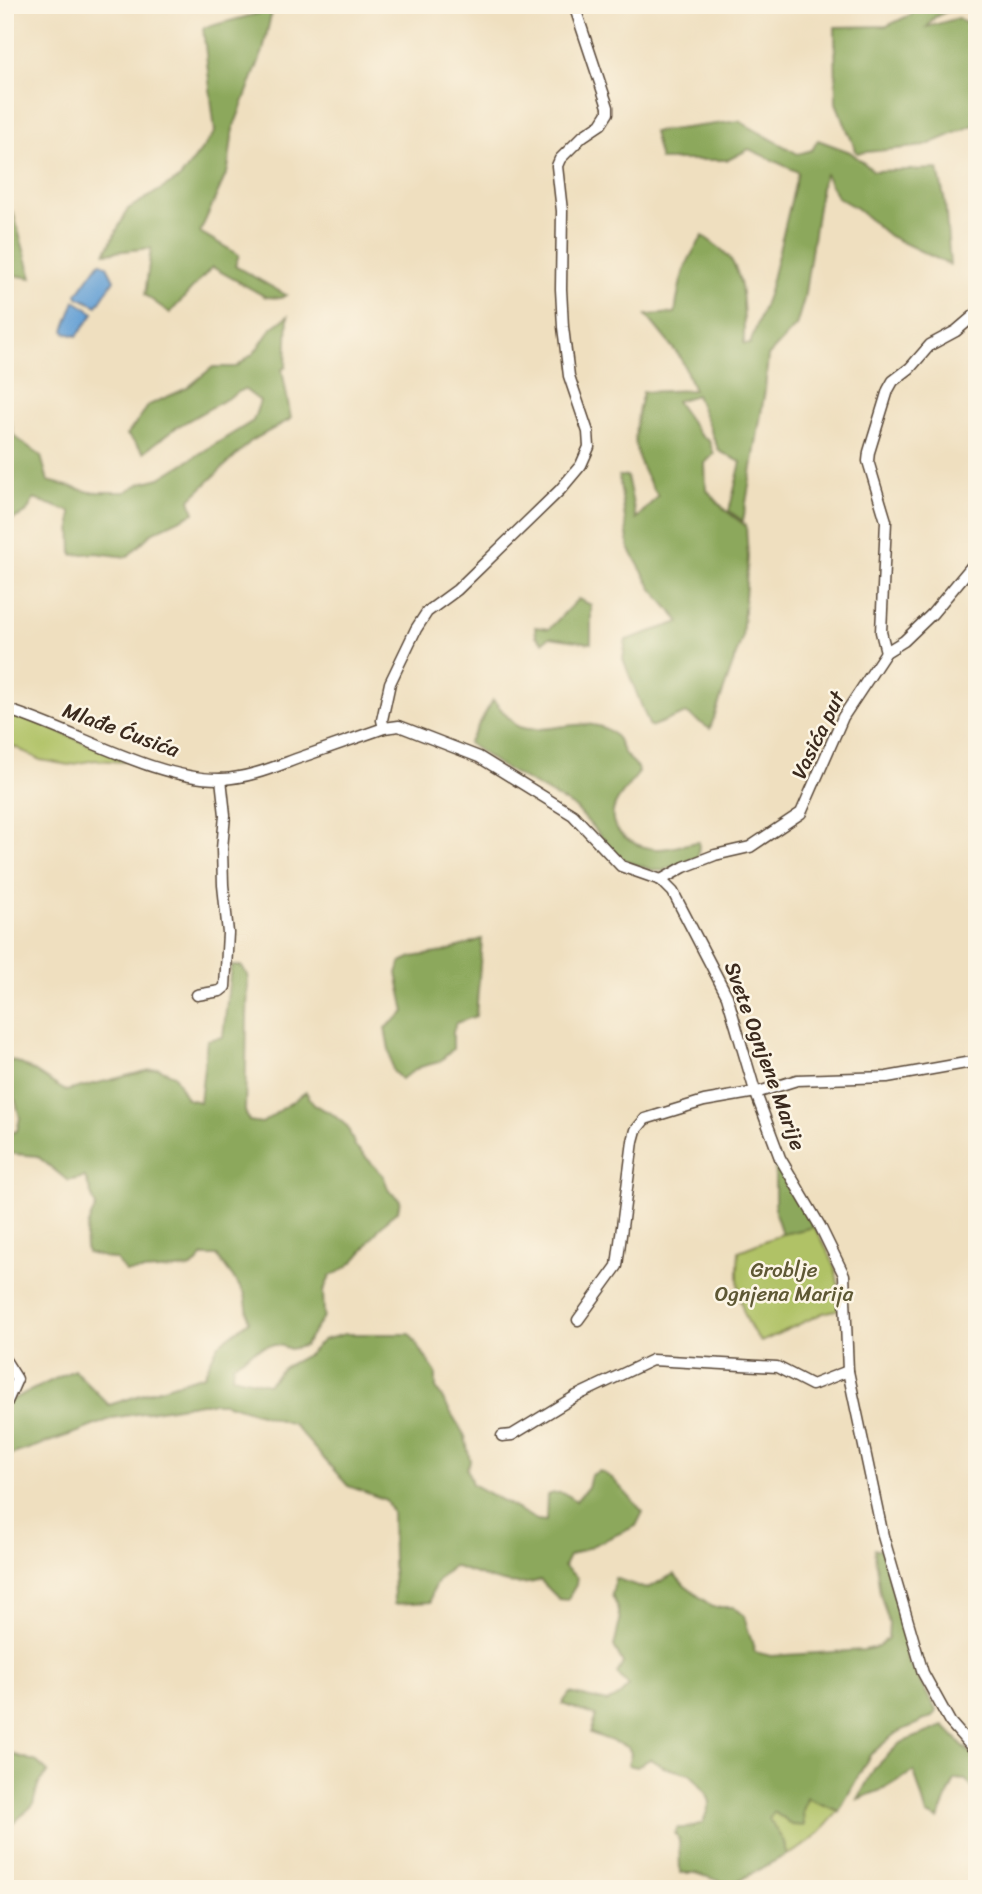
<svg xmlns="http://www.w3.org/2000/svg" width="982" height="1894" font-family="Sriracha,sans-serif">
	<rect width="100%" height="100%" fill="#fcf5e5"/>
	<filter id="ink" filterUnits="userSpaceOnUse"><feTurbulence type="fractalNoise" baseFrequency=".0143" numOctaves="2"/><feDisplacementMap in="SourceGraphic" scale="14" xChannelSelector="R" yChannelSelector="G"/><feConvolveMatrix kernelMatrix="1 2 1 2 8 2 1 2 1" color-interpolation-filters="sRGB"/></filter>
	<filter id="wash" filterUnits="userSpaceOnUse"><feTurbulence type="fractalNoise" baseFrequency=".00686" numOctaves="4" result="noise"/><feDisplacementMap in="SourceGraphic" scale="28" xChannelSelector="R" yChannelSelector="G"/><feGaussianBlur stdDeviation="1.57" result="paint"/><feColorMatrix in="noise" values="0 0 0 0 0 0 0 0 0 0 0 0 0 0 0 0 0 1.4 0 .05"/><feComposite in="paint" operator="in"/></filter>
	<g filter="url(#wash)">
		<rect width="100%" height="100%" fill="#efdfbf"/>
		<g fill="#b0c266" stroke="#767642" stroke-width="2">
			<polygon points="5,713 29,719 126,760 123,762 95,760 69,765 40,760 5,742"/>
			<path d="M814,1227C834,1260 839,1270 840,1309L823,1313L761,1342C738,1315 736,1285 739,1251L782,1234Z"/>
			<path d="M807,1798L839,1811C825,1827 807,1848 786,1855L784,1842L768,1819L774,1812L792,1825L803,1811Z"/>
		</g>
		<g fill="#8ca85b" stroke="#64693c" stroke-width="2">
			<polygon points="916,5 960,5 935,17 927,27 958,18 977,31 977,122 974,125 925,146 857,153 836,103 835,27 887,26 912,14"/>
			<polygon points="272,10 263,51 233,129 228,170 200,232 239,255 235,266 286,295 281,298 266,297 212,267 170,313 145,295 151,248 105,253 128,209 180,178 215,132 203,28"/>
			<path d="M739,121L798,154L812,150L818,140L850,152L874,171L938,169L945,202L950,265L889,236L856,208L837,197L825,174L821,187L804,299L796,326L768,356L765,390L743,521L729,511L741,462L719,451L696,395L676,401L700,435L709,441L714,454L705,463L706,489L725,510L746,526L748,557L742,638L710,729L686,713L650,727L623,659L626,640L680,622L652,589L629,548L619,476H627L636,519L658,496C632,457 630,438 643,392L694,390L681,358L646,315L675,313C680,279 683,265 703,236C710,241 719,247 725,253C746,272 744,318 744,344H750L769,292L798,172L749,149L728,160H660L653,132Z"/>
			<polygon points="5,210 13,212 32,278 5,274"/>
			<polygon points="288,316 286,367 282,369 291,419 251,441 190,499 194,513 153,532 127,557 96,553 72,555 71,512 34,499 26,513 5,523 5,400 14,436 41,456 48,481 90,492 125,492 141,483 160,478 253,421 260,401 244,389 177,427 144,452 127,435 149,405 187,388 213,367 236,367 254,353 272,328"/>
			<polygon points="578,599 591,605 591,643 549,637 543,642 536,636 535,627 549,629"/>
			<path d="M493,700C499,706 513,725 519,727C549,737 594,709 617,738C620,742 621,749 624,753C630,762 638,762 638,774C631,783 620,794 615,805C604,831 634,847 656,849C670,850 686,843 699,842L698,857L662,871L653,870L631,863L616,854L576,808L499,765L468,743Z"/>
			<polygon points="482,939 476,1016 456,1023 453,1032 453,1049 439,1062 420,1067 401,1079 393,1071 385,1028 405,1012 397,973 401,962 412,957 444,952"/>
			<path d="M231,966H241L248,975L245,1111L249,1121L262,1123L306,1092L314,1105L331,1113L347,1126L355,1146L383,1175L389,1191L400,1200L398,1211C369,1230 367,1262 330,1276L323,1292L324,1316L304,1346L290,1349C267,1338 251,1352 233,1365L232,1376L268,1384L284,1367L309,1354L323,1340L345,1334H410L436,1373V1388L465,1436L470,1461L467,1468L472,1484L537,1520L546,1521L547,1495C560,1491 565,1492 576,1501L588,1487L591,1475L600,1471L612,1478L643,1512L636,1526L569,1556L564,1566L577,1578L576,1585L567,1600L559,1599L540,1580C511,1591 482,1575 453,1566C440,1577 431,1585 431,1602L394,1604L392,1512L386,1500L348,1486L293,1424L224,1403H201L113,1418L78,1432L10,1455L5,1461V1400L15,1398L74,1370L109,1405L204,1375L218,1345L249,1321L245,1294L217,1256H203L192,1268L126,1272L116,1260L87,1253C83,1236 87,1222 96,1207L85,1177L68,1181L37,1156L5,1153V1135L17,1131L20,1118L7,1068L11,1060C31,1066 47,1081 66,1091L158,1068L174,1075L187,1099L200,1102L207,1040L223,1037Z"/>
			<polygon points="775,1164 779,1166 814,1227 782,1234 775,1213"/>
			<polygon points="874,1549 881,1549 903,1629 907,1659 936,1710 934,1716 896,1733 870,1755 839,1811 807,1798 803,1811 804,1826 792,1825 774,1812 769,1819 784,1842 786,1855 736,1882 723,1882 696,1873 680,1873 679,1840 675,1833 677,1828 687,1828 703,1823 710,1802 706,1793 697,1781 690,1774 663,1767 650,1759 637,1767 628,1765 631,1753 628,1747 590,1733 596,1716 562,1704 570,1693 607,1702 620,1695 629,1686 617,1674 623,1663 614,1646 620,1621 617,1606 612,1595 615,1578 646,1589 674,1574 685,1586 713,1607 733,1607 744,1616 755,1652 771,1656 864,1650 878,1647 888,1638 889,1623 880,1593"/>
			<polygon points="944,1726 977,1760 977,1794 966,1780 955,1779 938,1820 927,1815 914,1771 886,1788 858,1799 874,1769 900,1743"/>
			<polygon points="5,1752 37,1762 48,1772 38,1785 33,1805 5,1831"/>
		</g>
		<g fill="#65a0d5" stroke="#50657a" stroke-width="2">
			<polygon points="100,262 107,266 114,280 97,306 78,297 77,294"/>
			<polygon points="75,301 94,313 77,336 65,333 64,330"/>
		</g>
	</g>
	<g filter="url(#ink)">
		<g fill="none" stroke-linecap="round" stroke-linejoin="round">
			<g stroke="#564536" stroke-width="13">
				<g id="minor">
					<polyline points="886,652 881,632 886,521 868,461 869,452 888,390 893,381 910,368 930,345 956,331 977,313"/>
					<path d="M5,709C70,728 156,781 222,779C249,778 274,767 299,758C327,748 355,738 384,728L399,726L479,757L573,815L621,866L661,880L673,892L727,996L755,1091L780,1158L820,1226L844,1275L848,1371L883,1536L923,1673L950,1722L977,1753"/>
					<polyline points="384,728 382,720 390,683 416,629 427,612 457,590 560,490 581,465 589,447 588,432 569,376 563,327 561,289 562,211 557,166 560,159 583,136 601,124 608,113 608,107 574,5"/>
					<polyline points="661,880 684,867 715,855 750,847 801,813 843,717 886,652 904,641 932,614 977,560"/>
					<polyline points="197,995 220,991 225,987 228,933 223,885 222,849 225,815 221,779"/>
					<polyline points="578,1320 617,1266 633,1141 636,1130 645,1119 704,1101 762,1091 797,1080 887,1077 977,1061"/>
					<polyline points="5,1360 17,1379 5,1406"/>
					<polyline points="502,1436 512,1435 576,1396 652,1360 777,1367 812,1385 848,1371"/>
				</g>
			</g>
			<use href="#minor" stroke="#fff" stroke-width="10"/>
		</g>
	</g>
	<g text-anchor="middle" stroke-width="5" stroke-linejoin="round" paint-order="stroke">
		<g font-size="21" fill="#3b2a1e" stroke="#fcf5e5">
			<text transform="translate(121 730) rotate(20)" y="7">Mlađe Ćusića</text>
			<text transform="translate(818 735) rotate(-64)" y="7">Vasića put</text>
			<text transform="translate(765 1056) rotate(70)" y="7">Svete Ognjene Marije</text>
		</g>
		<g font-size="21" fill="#5e5834" stroke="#fcf5e5">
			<text x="784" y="1277">Groblje<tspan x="784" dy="24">Ognjena Marija</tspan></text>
		</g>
	</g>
	<rect width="982" height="1894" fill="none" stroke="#fcf5e5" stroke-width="28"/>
</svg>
